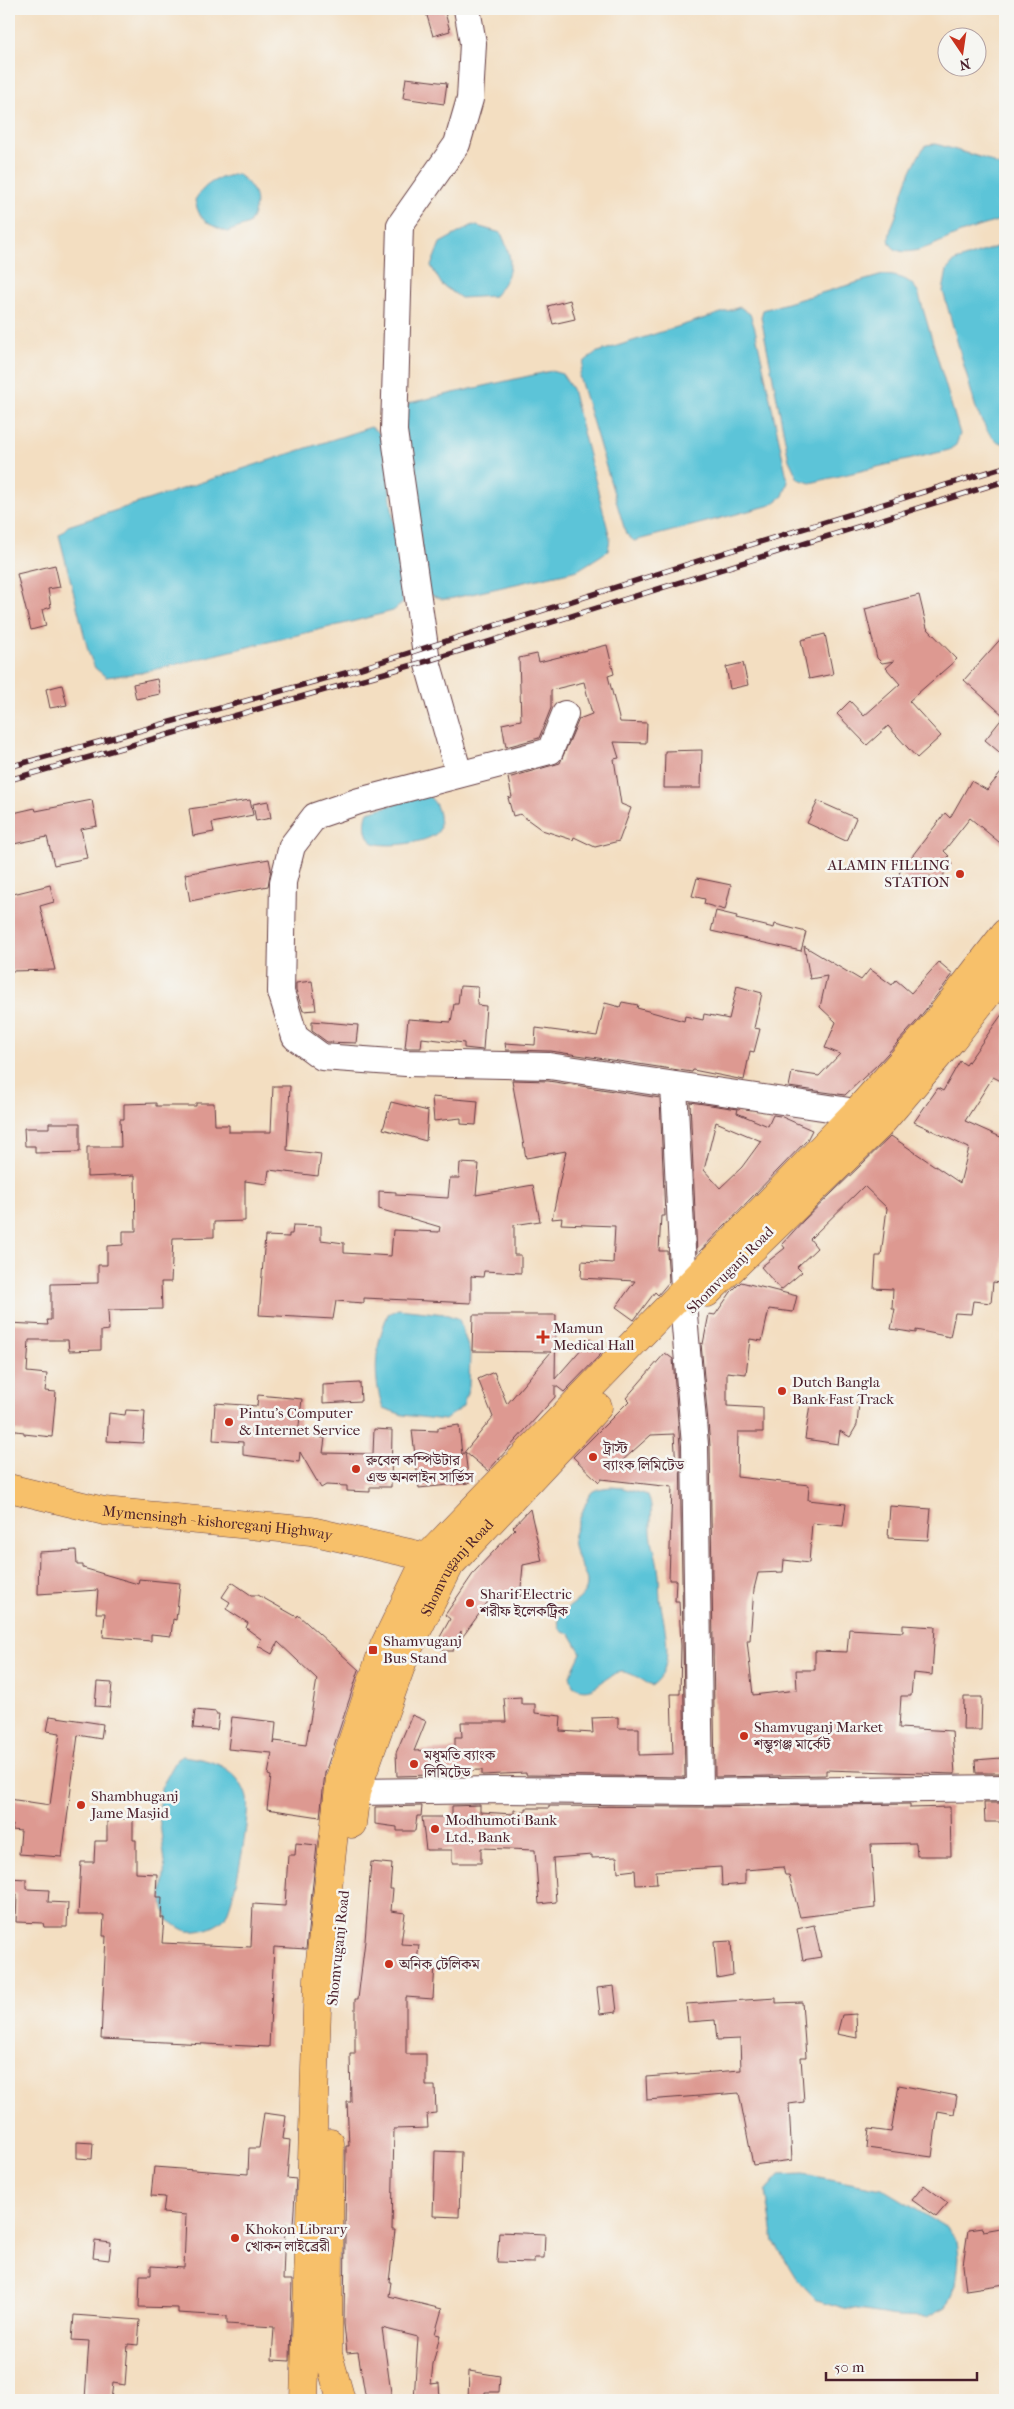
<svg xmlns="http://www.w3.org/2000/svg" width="1014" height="2409" font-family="'IM FELL French Canon','Noto Serif Bengali',serif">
	<rect width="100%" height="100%" fill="#f6f6f2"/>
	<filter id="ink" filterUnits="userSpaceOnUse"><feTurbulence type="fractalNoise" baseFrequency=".02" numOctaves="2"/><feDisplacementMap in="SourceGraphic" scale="10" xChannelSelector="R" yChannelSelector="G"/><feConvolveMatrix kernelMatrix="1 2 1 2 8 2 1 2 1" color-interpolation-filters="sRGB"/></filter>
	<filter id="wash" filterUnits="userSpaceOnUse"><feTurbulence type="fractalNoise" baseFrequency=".0096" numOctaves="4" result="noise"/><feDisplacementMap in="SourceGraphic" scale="20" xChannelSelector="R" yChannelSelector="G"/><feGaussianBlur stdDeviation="1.12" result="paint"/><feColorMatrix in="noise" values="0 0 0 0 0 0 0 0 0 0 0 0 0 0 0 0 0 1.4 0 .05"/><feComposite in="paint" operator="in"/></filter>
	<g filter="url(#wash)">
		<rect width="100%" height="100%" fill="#f3dec1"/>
		<g fill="#5cc4d8" stroke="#537282">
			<path d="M936,144L986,159L1005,169V218C990,224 973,228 958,234C943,240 903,263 891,245C886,237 893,224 896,216C902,193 911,164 926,145Z"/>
			<path d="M237,174C257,188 261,203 249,224L227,232C209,224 199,222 195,200C206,182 217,178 237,174Z"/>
			<path d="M473,225L501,233C514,261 514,273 494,296L461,298L442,285L431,266L440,243Z"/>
			<polygon points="1005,244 1005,444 996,441 988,432 977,412 943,291 947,270 955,261"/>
			<path d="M883,275C898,276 910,278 918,292L960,434L956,445L949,450L810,483L798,479L789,460L761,317L763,310Z"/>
			<polygon points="740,307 750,314 755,329 788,482 783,496 771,505 634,541 626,534 579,376 584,362 595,353"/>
			<polygon points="551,371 562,374 572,389 610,538 608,551 578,570 449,599 441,599 431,595 428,590 403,417 409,403"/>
			<polygon points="371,427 379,433 383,440 387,466 403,603 393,611 351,622 140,673 106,677 95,668 89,654 59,535 68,526"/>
			<path d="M427,795C435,801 437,806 439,815C439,819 441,826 439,830C433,843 386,848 374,843C364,838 364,820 368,812Z"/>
			<path d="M398,1309L445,1314L459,1319L470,1353L469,1386L463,1406L445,1420L403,1415L383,1408C372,1376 375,1345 388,1314Z"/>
			<path d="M611,1487L623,1488L648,1495C654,1509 650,1519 651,1533C652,1545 657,1556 658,1568C660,1578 659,1588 660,1599C663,1623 678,1670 651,1686C643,1680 632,1673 623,1672C606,1671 594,1700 573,1686L570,1676L581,1653L570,1634L562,1632C546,1609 588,1605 587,1583C587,1574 578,1563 576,1554C575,1549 573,1543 573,1538C574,1533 588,1495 592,1492C597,1488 605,1488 611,1487Z"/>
			<path d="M182,1756C204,1759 224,1762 239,1781C242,1785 246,1793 247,1798C251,1813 234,1910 223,1920C215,1928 195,1934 184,1930C179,1928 173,1923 168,1920L162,1902L165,1862L159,1817L161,1788L177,1759Z"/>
			<polygon points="803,2174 882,2189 947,2228 957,2241 959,2258 956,2285 946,2307 927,2317 898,2316 844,2308 817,2300 796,2278 774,2242 766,2191 780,2175"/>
		</g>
		<g id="blocks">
			<g fill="#dd9991" fill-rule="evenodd">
				<polygon points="425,9 444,9 450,31 433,36"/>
				<polygon points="406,78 447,83 444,104 403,98"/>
				<polygon points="570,300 575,319 553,324 548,306"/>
				<polygon points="55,565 60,587 48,589 51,607 42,610 46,626 31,630 17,574"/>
				<polygon points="919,595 927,628 957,659 909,701 941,736 917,758 888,726 867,745 837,714 850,701 864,716 900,684 886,668 894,661 882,663 877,658 865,609"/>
				<polygon points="825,634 833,674 809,679 801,640"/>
				<polygon points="1005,634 1005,757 985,740 1004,716 964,680"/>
				<polygon points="607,645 614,674 608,676 620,722 647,723 646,743 614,742 619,758 614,759 621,804 631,808 619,841 595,847 574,837 573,840 542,830 520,814 513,816 508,798 512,797 508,778 560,763 579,719 592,714 584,682 551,690 551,708 539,738 506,747 502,724 521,720 519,658 537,654 539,662"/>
				<polygon points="743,663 748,685 730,689 726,667"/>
				<polygon points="157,679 160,694 136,699 133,684"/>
				<polygon points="62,685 67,705 50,708 46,689"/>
				<polygon points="702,750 701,788 664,788 665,751"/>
				<polygon points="1005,768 1005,847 970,818 944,851 949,856 946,859 952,864 938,882 930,876 920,889 899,873 945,813 950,818 971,781 987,790"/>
				<polygon points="92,800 97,826 81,829 87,858 54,865 47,837 9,845 9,814 35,808 36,811"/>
				<polygon points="250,800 253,815 212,823 214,832 193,836 189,809"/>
				<polygon points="268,801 271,818 256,821 253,804"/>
				<polygon points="818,801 856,818 846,841 807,823"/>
				<polygon points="269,859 271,869 268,886 190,901 185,874"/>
				<polygon points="697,878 731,885 725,910 704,904 705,899 692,896"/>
				<polygon points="50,885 54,902 40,906 55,970 10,971 9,895"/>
				<polygon points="716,911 737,916 736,919 774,928 775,924 806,932 801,951 711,931"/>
				<polygon points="804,946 861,980 870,969 892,985 896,980 911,993 939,962 953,974 916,1022 878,1064 845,1095 789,1087 792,1072 819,1076 840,1054 825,1048 836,1022 820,1007 827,976 810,979"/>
				<polygon points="312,981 316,1010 303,1011 296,990 296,983"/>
				<polygon points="460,986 478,987 477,1005 486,1006 483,1050 464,1048 464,1043 422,1038 421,1048 405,1048 408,1019 451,1022 454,1004 458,1004"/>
				<polygon points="737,986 762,993 754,1028 760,1029 754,1052 750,1051 744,1080 693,1070 692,1072 551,1051 506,1050 505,1043 535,1045 536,1028 597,1036 605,1003 620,1007 622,1002 638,1005 637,1008 684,1021 685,1016 703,1020 704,1014 729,1019"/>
				<polygon points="1005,1010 1005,1083 993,1077 965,1121 1005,1139 1005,1235 1001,1283 993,1282 991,1303 973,1301 971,1314 955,1313 950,1337 916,1330 916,1333 891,1329 895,1309 892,1309 893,1289 874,1288 876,1256 881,1256 887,1208 864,1186 810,1239 817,1248 797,1267 802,1272 781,1290 761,1267 785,1248 782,1244 803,1221 891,1136 960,1183 969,1148 914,1122 938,1088 943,1091 960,1061 966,1065"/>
				<polygon points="312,1021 358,1025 356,1043 327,1042 312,1031"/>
				<polygon points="512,1080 548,1081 660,1098 665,1216 661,1216 659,1251 667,1251 669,1282 658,1295 655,1292 634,1320 616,1307 635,1281 581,1278 582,1261 613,1263 615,1226 561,1224 562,1218 552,1219 566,1151 526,1158"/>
				<polygon points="273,1086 290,1086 287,1150 321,1154 318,1176 269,1170 267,1184 245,1181 245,1221 214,1222 214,1237 173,1238 171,1282 161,1282 162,1309 108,1310 109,1330 101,1331 101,1350 69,1351 68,1340 29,1340 27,1372 47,1374 45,1391 56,1392 52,1437 24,1434 24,1432 9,1430 9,1323 48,1325 47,1320 51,1320 51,1284 98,1283 98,1265 107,1265 107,1246 123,1245 123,1231 136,1231 135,1175 87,1177 87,1147 121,1147 120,1119 124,1119 124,1104 156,1103 156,1106 196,1106 196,1103 214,1103 215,1125 229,1125 229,1132 271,1132"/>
				<polygon points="432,1097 478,1101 476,1125 461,1124 461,1118 434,1121"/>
				<polygon points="391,1102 428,1111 426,1141 383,1129"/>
				<path d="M690,1102L738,1109L737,1113L768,1126L773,1115L780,1116L812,1130L807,1140L697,1254ZM716,1122L761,1141L742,1167L720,1188L704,1170Z"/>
				<polygon points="49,1123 80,1123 80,1152 35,1153 35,1146 25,1146 24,1128 49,1128"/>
				<polygon points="460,1163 479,1164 476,1195 533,1185 540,1221 514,1225 514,1255 521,1255 521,1273 484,1271 483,1277 471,1276 471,1303 364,1298 364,1303 336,1301 333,1319 259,1315 265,1236 289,1237 289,1234 292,1234 293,1225 321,1226 321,1240 344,1243 344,1253 391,1256 393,1230 439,1232 440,1227 379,1209 379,1191 396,1192 396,1195 448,1198 450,1178 459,1178"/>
				<polygon points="741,1282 797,1296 793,1312 769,1309 762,1341 750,1339 746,1374 727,1372 727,1406 763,1408 763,1432 738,1432 737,1477 809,1485 808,1500 846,1504 843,1526 812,1523 809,1563 784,1560 783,1572 758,1573 754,1589 750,1640 747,1640 753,1695 797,1690 796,1670 815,1670 815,1651 847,1652 849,1629 903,1632 903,1625 935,1627 932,1675 913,1673 911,1696 901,1696 899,1728 952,1731 955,1774 826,1770 826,1775 715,1777 710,1445 701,1343 703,1344 709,1314 715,1315 731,1292"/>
				<polygon points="473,1315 556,1315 555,1379 590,1339 604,1351 564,1392 555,1385 555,1397 488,1471 465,1452 469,1483 419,1488 412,1430 438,1431 438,1428 459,1425 462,1455 493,1417 478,1379 494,1372 507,1404 551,1352 472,1351"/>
				<path d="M665,1353L673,1359L680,1446L685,1777L526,1775V1773L482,1775V1770L433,1771V1775L397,1776L396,1753L412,1715L426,1721L414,1751L455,1749V1737H462L461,1722H506L504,1698L521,1697V1704H535V1713L561,1716L560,1731L593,1733L592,1718L618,1717V1728H639V1755L673,1754L671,1694H680L681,1646L679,1601H675L676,1580H669L672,1487L601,1479L599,1482L573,1457L629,1401L626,1398ZM674,1434L676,1467L613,1469L651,1435Z"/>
				<polygon points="360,1383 361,1401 323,1403 323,1385"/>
				<polygon points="258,1395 302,1399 298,1435 325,1438 323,1453 373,1454 374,1429 392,1430 391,1487 370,1487 370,1492 347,1491 347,1486 326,1485 321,1488 300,1452 299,1462 243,1455 243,1442 213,1440 215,1403 257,1406"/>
				<polygon points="811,1397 859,1403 857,1425 850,1437 840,1431 838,1444 805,1439"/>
				<polygon points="126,1410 145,1411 143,1443 107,1441 109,1413 125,1415"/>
				<polygon points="890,1506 931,1509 928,1540 888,1538"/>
				<polygon points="530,1509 542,1561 523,1565 520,1599 496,1597 495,1592 461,1639 461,1631 453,1651 446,1651 435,1646 450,1619 445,1615 475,1571 515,1529 513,1527"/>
				<polygon points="76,1550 77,1565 83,1565 83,1568 138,1584 139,1579 180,1583 176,1620 173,1619 171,1636 151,1634 151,1641 103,1637 105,1613 96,1613 98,1590 38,1594 39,1552"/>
				<polygon points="232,1582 251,1595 258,1595 297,1617 298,1615 359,1670 325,1773 320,1817 267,1809 271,1776 268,1775 272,1753 228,1749 232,1717 276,1722 274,1744 275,1741 306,1745 317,1679 278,1642 272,1654 258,1646 261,1639 246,1628 248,1623 226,1609 230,1602 222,1597"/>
				<polygon points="97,1682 112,1683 110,1707 95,1706"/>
				<polygon points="964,1697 982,1697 981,1730 963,1730"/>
				<polygon points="195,1710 216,1712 216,1714 219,1714 217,1730 193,1728"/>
				<polygon points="50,1716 103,1724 101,1739 78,1735 62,1857 19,1854 21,1831 12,1830 13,1825 9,1825 9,1799 50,1805 60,1733 47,1731"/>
				<polygon points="1001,1758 1002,1773 976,1773 975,1760"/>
				<polygon points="984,1803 1005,1803 1005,1822 985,1822"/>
				<polygon points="910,1804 910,1808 950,1807 951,1856 917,1856 916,1843 871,1844 875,1908 800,1917 789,1875 785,1875 783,1867 745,1870 745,1884 722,1886 721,1867 656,1871 657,1884 636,1885 635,1870 618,1872 617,1857 592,1858 592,1855 553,1858 556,1902 539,1904 535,1850 481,1848 481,1863 452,1863 452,1850 426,1850 422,1817 452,1817 452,1806 480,1805 480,1812 514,1814 514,1810 526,1811 526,1808 549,1808 549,1806 700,1807"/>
				<polygon points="422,1806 421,1816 417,1816 415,1831 397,1831 397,1827 375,1824 375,1807"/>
				<polygon points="107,1818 133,1819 133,1840 136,1840 136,1873 157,1874 156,1897 162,1897 161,1918 164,1918 162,1943 251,1947 253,1904 285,1906 288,1855 295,1855 296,1843 317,1845 306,1949 274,1947 269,2047 101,2039 106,1936 103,1936 104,1915 78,1915 81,1862 94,1862 95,1841 107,1841"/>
				<polygon points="371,1862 392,1864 390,1889 393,1889 391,1911 405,1913 401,1944 419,1945 417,1961 435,1962 433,1999 406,1997 406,2054 426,2054 426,2086 435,2086 436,2113 427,2114 428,2128 394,2129 392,2230 395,2230 389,2282 391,2282 389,2296 442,2309 435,2334 440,2335 433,2364 431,2384 439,2383 440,2400 414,2400 418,2337 382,2328 392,2400 366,2400 358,2352 347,2353 344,2324 346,2146 349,2146 347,2102 351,2102 350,2054 355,2054 355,1999 358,1999 365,1941"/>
				<polygon points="9,1878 26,1879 26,1889 49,1890 48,1902 68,1903 67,1927 44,1927 43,1923 16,1922 17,1894 9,1893"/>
				<polygon points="814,1925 821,1957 803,1960 797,1929"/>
				<polygon points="731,1941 733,1975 717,1978 714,1942"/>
				<polygon points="614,1986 617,2012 600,2014 597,1988"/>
				<polygon points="776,1998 776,2003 802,2002 806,2057 801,2057 804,2102 789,2104 792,2160 753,2165 739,2093 647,2100 646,2077 741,2070 740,2039 717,2040 715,2020 688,2022 686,2004"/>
				<polygon points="856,2014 857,2038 837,2034 842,2015"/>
				<polygon points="899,2085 957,2096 954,2114 938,2111 932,2157 867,2148 869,2129 891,2132"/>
				<polygon points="264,2113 286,2116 283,2139 290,2140 287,2178 296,2179 293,2225 285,2224 283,2280 292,2280 290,2361 272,2360 274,2327 227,2324 227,2316 178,2313 178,2308 139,2307 140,2275 151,2275 151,2266 184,2268 186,2215 163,2213 165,2197 151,2196 154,2167 248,2174 249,2148 259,2148"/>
				<polygon points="77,2142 93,2143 92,2159 77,2158"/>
				<polygon points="435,2151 461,2152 459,2217 433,2216"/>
				<polygon points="924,2185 948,2203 936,2217 912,2200"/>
				<polygon points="1005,2227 1005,2284 966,2290 963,2265 968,2230 982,2228 983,2231"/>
				<polygon points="499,2232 545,2234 544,2258 534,2258 534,2263 497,2262"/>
				<polygon points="95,2241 111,2243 109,2260 93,2258"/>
				<polygon points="74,2315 140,2320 138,2345 128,2344 125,2385 113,2383 111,2400 85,2399 89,2341 72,2340"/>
				<polygon points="469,2371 500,2376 499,2392 485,2392 485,2400 468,2400"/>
			</g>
		</g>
	</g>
	<g filter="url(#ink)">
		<use href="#blocks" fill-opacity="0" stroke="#633c42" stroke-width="1"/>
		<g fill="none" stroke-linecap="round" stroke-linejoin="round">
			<g stroke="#633c42" stroke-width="28">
				<g id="minor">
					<polyline points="565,714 550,751 359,801 315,816 292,846 283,882 281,992 295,1037 322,1057 406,1063 549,1066 856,1112"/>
					<polyline points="459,774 427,661 394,431 400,225 457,144 470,99 473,43 467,9"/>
					<polyline points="674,1086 684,1290"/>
					<polyline points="684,1315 695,1445 700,1792"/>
					<polyline points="356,1792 496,1790 700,1792 1005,1788"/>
				</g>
			</g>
			<g stroke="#633c42" stroke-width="29">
				<g id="major">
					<polyline points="707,1293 878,1127 951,1041 1005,972"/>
					<path id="s1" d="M9,1488L104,1511L311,1531L427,1557L442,1562"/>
					<path id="s2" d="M352,1824L356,1792L405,1655L450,1565L598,1407"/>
					<polyline points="330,2143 328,2354 341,2400"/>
					<polyline points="304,2400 318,1979 340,1778 384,1646 427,1557 856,1112 928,1032 1005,933"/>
				</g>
			</g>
			<use href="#minor" stroke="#fff" stroke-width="26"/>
			<use href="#major" stroke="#f7c06b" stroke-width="28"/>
			<g stroke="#4a1f2b" stroke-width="5.5">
				<g id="rail">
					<polyline points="9,767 349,672 704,559 1005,467"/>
					<polyline points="9,780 427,661 1005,481"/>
				</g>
			</g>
			<use href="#rail" stroke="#f6f6f2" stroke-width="4" stroke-dasharray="11" stroke-linecap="butt"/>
		</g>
	</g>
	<g fill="#c8321e" stroke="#f6f6f2" stroke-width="2">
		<circle cx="960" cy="874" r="5"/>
		<path d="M540.5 1329.5h5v5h5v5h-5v5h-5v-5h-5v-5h5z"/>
		<circle cx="782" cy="1391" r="5"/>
		<circle cx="229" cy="1422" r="5"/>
		<circle cx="593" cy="1457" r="5"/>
		<circle cx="356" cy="1469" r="5"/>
		<circle cx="470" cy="1603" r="5"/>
		<rect x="368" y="1645" width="10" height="10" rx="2.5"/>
		<circle cx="744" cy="1736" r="5"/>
		<circle cx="414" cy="1764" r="5"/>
		<circle cx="81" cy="1805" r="5"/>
		<circle cx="435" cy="1829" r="5"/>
		<circle cx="389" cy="1964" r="5"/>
		<circle cx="235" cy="2238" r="5"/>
	</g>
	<g text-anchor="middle" stroke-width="5" stroke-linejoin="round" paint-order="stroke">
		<g font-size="15" fill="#4a1f2b" stroke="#f6f6f2" text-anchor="start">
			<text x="950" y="870" text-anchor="end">ALAMIN FILLING<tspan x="950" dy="17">STATION</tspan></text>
			<text x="553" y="1333">Mamun<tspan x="553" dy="17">Medical Hall</tspan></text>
			<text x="792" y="1387">Dutch Bangla<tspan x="792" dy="17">Bank Fast Track</tspan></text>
			<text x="239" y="1418">Pintu's Computer<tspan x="239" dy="17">&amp; Internet Service</tspan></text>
			<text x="603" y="1453">ট্রাস্ট<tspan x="603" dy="17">ব্যাংক লিমিটেড</tspan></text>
			<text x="366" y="1465">রুবেল কম্পিউটার<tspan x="366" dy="17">এন্ড অনলাইন সার্ভিস</tspan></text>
			<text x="480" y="1599">Sharif Electric<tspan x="480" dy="17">শরীফ ইলেকট্রিক</tspan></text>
			<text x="383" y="1646">Shamvuganj<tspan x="383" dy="17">Bus Stand</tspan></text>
			<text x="754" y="1732">Shamvuganj Market<tspan x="754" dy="17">শম্ভুগঞ্জ মার্কেট</tspan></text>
			<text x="424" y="1760">মধুমতি ব্যাংক<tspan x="424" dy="17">লিমিটেড</tspan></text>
			<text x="91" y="1801">Shambhuganj<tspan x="91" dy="17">Jame Masjid</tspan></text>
			<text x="445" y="1825">Modhumoti Bank<tspan x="445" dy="17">Ltd., Bank</tspan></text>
			<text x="399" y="1969">অনিক টেলিকম</text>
			<text x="245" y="2234">Khokon Library<tspan x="245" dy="17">খোকন লাইব্রেরী</tspan></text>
		</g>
		<g font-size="15" fill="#4a1f2b" stroke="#f6f6f2">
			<text transform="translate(730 1270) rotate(-45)" y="5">Shomvuganj Road</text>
			<text dy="5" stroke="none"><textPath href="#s1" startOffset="212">Mymensingh - kishoreganj Highway</textPath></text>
			<text dy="5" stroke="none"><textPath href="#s2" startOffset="280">Shomvuganj Road</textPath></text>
			<text transform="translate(338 1948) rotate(-84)" y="5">Shomvuganj Road</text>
		</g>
	</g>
	<rect width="1014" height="2409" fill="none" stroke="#f6f6f2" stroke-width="30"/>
	<g transform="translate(962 52) rotate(167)"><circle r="24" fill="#f6f6f2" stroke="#b1a0a2"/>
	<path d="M0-4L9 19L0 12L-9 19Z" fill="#c8321e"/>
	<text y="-8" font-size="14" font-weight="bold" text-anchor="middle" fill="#4a1f2b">N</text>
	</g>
	<path d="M826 2372v8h151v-8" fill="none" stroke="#4a1f2b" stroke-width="2.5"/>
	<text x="834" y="2372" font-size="15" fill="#4a1f2b" stroke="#f6f6f2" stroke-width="4" paint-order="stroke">50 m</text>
</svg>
